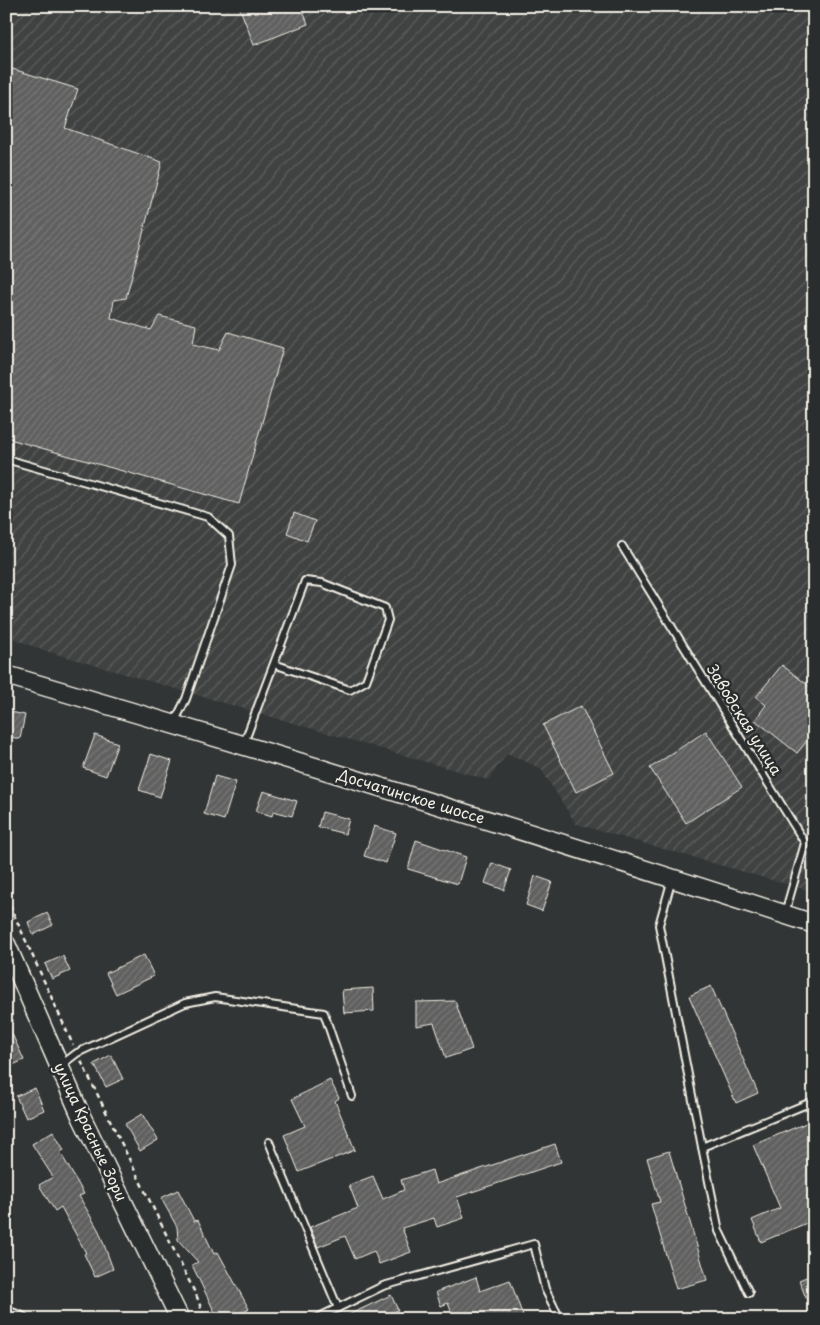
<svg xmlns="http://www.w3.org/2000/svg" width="820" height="1325" font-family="'Playpen Sans',sans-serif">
	<defs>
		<pattern id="industrial-furrows" width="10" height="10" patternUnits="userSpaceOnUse" patternTransform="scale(1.25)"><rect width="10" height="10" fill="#404242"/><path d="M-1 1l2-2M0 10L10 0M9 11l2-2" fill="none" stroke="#5c5e5d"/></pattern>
		<pattern id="building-hatch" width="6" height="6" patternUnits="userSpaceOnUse" patternTransform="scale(1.25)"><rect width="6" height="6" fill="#5f605f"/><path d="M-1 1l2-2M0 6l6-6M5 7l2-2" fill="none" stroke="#777776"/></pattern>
	</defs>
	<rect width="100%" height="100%" fill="#323535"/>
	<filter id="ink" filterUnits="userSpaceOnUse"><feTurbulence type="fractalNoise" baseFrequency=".02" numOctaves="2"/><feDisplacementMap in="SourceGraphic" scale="10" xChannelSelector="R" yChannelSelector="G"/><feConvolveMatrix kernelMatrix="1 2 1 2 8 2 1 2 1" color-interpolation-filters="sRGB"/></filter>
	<g filter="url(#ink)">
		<polygon fill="url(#industrial-furrows)" points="6,6 814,6 814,892 576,824 540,768 507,754 488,780 46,651 6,636"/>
		<g fill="url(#building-hatch)" stroke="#f4f1e8">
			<polygon points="239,6 288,6 289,10 301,6 308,24 254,45"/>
			<polygon points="6,67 78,89 65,128 162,162 126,298 114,300 111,318 151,330 159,316 196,325 193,344 219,350 228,332 283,348 239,504 6,438"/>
			<polygon points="294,513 315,521 307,541 287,533"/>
			<polygon points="782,665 814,690 814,732 797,753 755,720 766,705 756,697"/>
			<polygon points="581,706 614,773 576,792 543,725"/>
			<polygon points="6,711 25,715 20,739 6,736"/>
			<polygon points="706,731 742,787 686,823 650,768"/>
			<polygon points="95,735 118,743 106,776 83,768"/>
			<polygon points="151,754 172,761 160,797 139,790"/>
			<polygon points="215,776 236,782 224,820 204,814"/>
			<polygon points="263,791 297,801 292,816 273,811 272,816 256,811"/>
			<polygon points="322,812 349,819 345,834 318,827"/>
			<polygon points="374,826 396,833 386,863 364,856"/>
			<polygon points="416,840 466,857 458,884 408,869"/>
			<polygon points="492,863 511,870 504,890 485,883"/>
			<polygon points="535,876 552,882 542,911 526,905"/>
			<polygon points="47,913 53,925 33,935 28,922"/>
			<polygon points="144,955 154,976 116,994 106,973"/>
			<polygon points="63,956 70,971 52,979 45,964"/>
			<polygon points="711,986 758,1093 736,1103 689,996"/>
			<polygon points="373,988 374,1011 344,1013 342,990"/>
			<polygon points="455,1001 472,1049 446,1058 434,1023 416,1026 416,1002"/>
			<polygon points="6,1021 24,1060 6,1068"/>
			<polygon points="111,1055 123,1079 106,1087 94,1064"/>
			<polygon points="330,1080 339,1098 335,1101 355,1150 299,1172 284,1135 305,1126 292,1099"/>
			<polygon points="35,1088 44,1110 26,1118 16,1096"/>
			<polygon points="142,1114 158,1140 140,1151 125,1124"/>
			<polygon points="811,1121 814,1128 814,1220 761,1242 752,1220 780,1208 753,1145"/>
			<polygon points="53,1131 64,1150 60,1152 84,1194 79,1196 99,1231 113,1269 95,1277 84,1254 86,1253 61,1207 55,1211 39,1185 53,1177 32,1144"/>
			<polygon points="555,1144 561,1162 457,1197 464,1218 437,1227 434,1218 402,1228 411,1252 379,1264 374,1251 355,1259 345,1236 318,1247 310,1227 358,1208 349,1185 373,1176 383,1199 404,1190 401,1180 432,1170 436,1184"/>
			<polygon points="669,1151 707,1280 676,1289 651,1204 660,1202 647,1158"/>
			<polygon points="178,1190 194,1221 198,1220 214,1254 218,1252 249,1309 231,1319 218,1319 192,1265 198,1262 178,1240 177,1227 161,1198"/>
			<polygon points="814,1274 814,1316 813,1316 799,1280"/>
			<polygon points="476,1277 480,1291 510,1280 524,1319 454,1319 448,1303 441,1306 436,1292"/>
			<polygon points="391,1295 398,1310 378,1319 340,1319"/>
		</g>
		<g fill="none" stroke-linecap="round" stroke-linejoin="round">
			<g stroke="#f4f1e8" stroke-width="10">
				<g id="lane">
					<polyline points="6,459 208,517 229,536 232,565 186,699 174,723"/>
					<polyline points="622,546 805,843 785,913"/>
					<polyline points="244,743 305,581 322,583 385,608 388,620 366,681 350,690 274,664"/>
					<polyline points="672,879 659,925 702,1147 814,1101"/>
					<polyline points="60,1066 77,1053 185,1003 215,997 324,1013 352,1096"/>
					<polyline points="269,1142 338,1308"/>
					<polyline points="702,1147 719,1231 749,1293"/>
					<polyline points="315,1319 383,1286 534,1244 545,1289 560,1319"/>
				</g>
			</g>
			<g stroke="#f4f1e8" stroke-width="16">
				<polyline id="street" points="6,1313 22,1319"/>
			</g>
			<g stroke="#f4f1e8" stroke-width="21">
				<g id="secondary">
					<path d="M6,675C277,754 546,837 814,924"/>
					<polyline points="6,944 82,1118 180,1319"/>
				</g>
			</g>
			<g stroke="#f4f1e8" stroke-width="2.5" stroke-dasharray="5 4" stroke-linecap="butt">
				<polyline points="6,897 73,1045"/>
				<polyline points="81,1061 197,1297 205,1319"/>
			</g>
			<use href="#lane" stroke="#2a2d2e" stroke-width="6"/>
			<use href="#street" stroke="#2a2d2e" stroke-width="12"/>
			<use href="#secondary" stroke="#2a2d2e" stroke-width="18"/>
		</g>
	</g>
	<g text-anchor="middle" stroke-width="5" stroke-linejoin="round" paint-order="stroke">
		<g font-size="15" fill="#f4f1e8" stroke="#2a2d2e">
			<text transform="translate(744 720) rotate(58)" y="5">Заводская улица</text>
			<text transform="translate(411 797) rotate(17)" y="5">Досчатинское шоссе</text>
			<text transform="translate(90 1132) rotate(65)" y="5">улица Красные Зори</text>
		</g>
	</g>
	<rect width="820" height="1325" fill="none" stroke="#2a2d2e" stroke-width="25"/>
	<rect x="12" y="12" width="795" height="1300" fill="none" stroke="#f4f1e8" stroke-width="2" filter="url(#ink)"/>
</svg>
